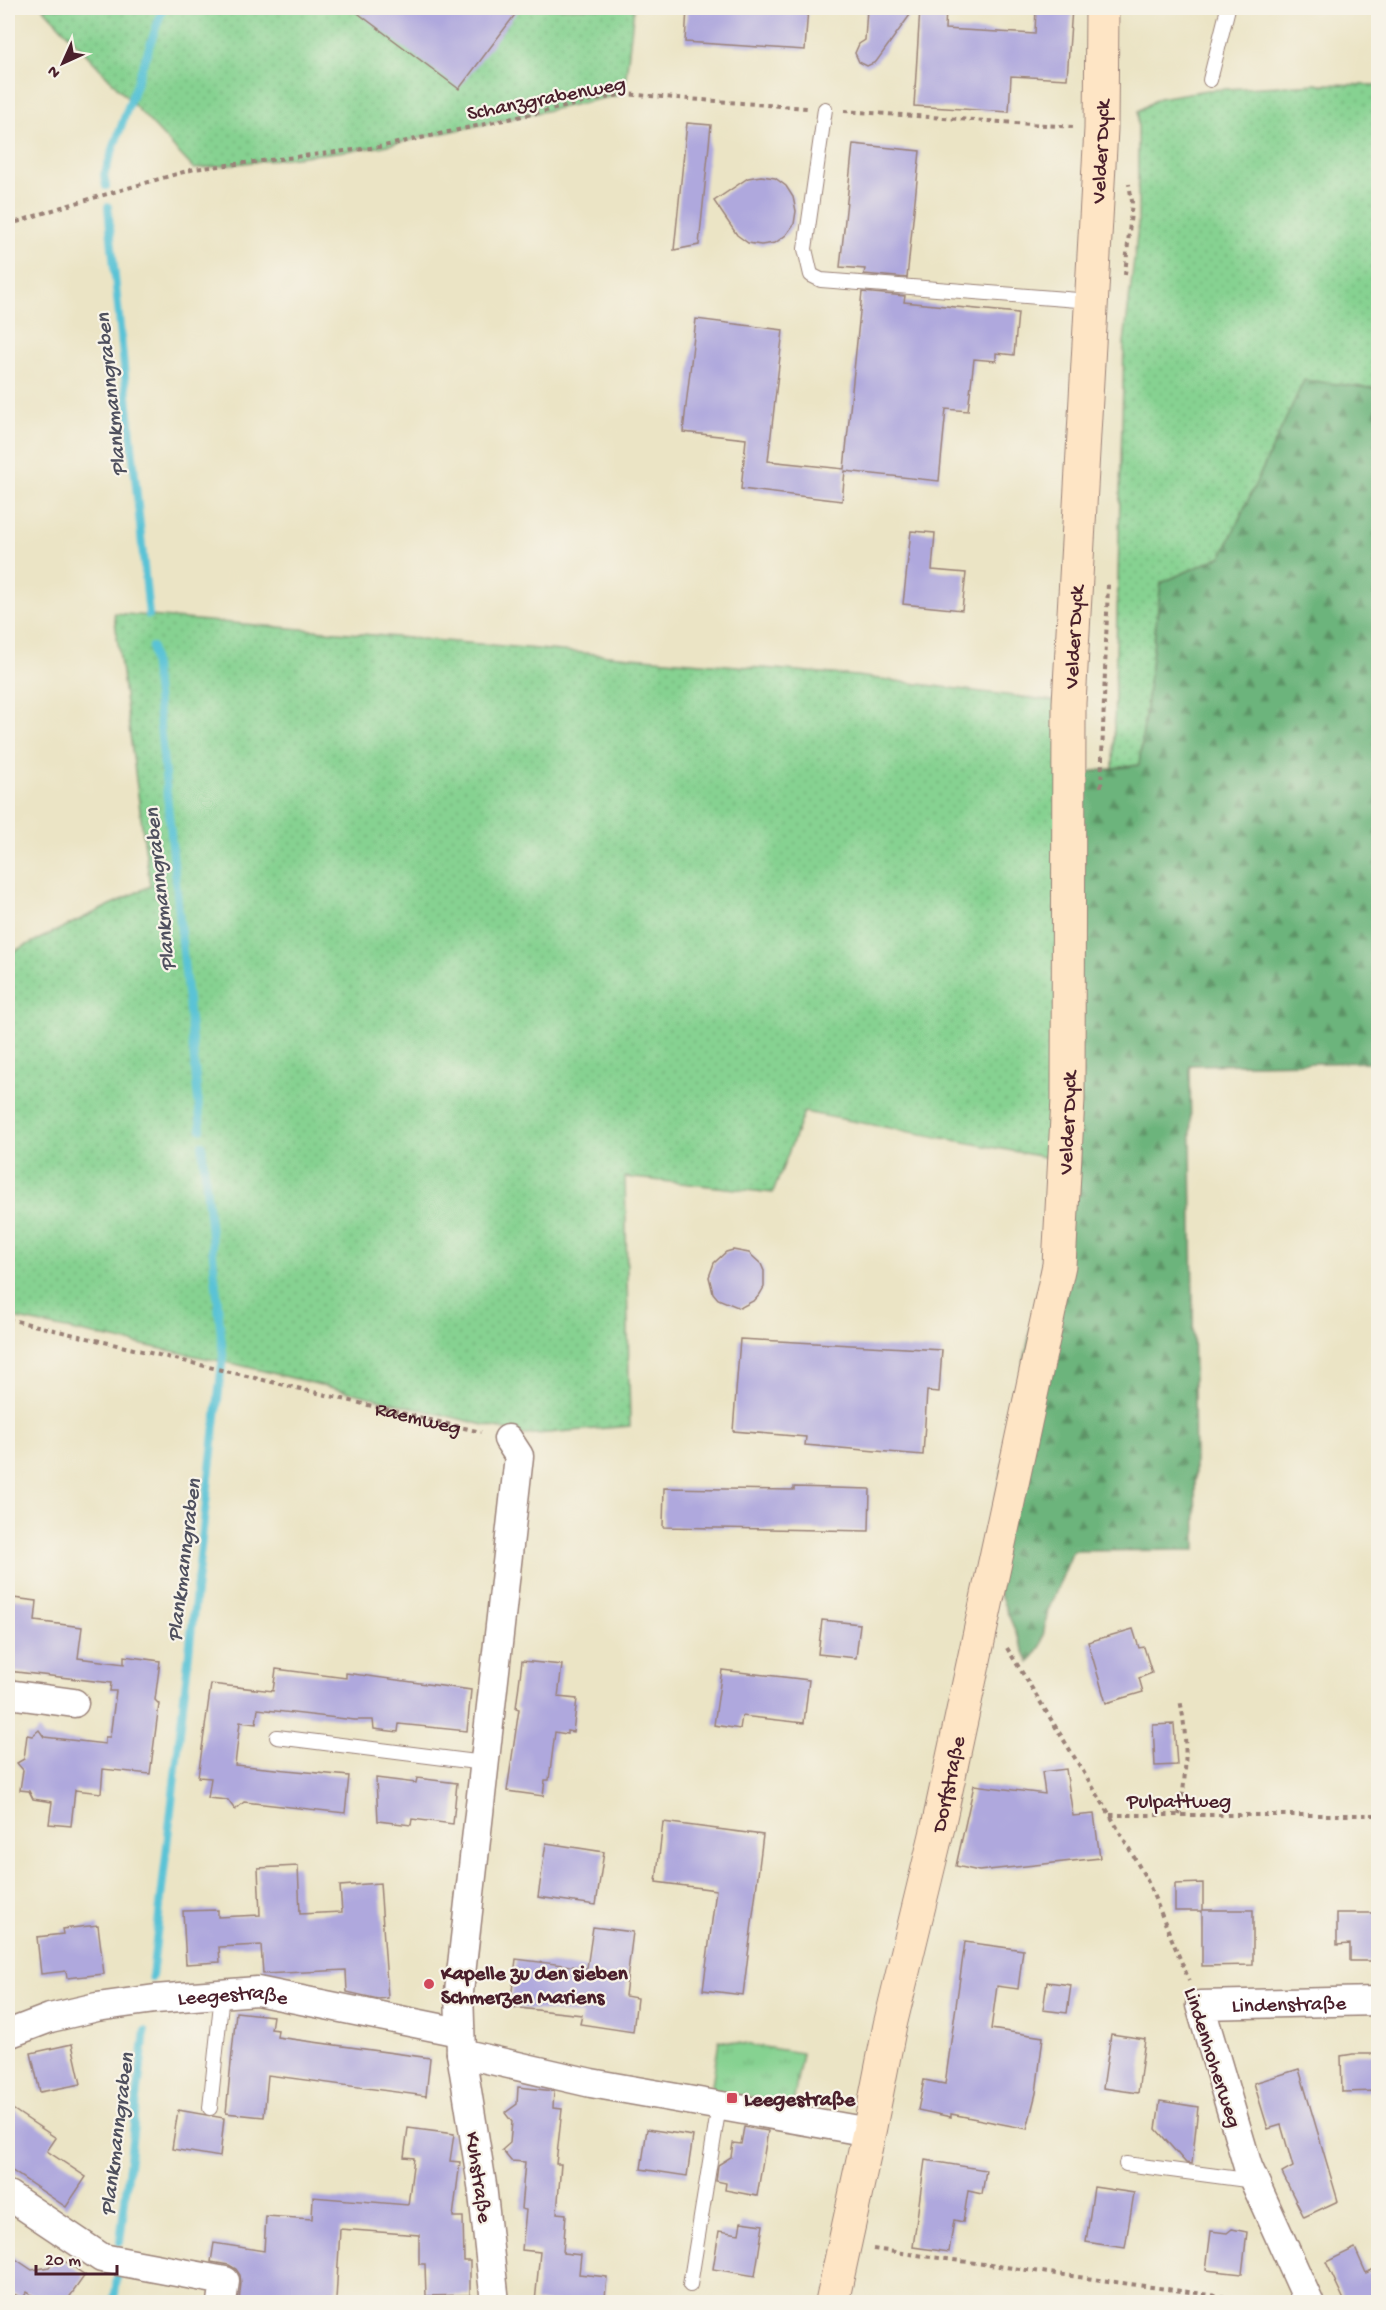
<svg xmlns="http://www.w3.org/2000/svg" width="1386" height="2310" font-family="'Gochi Hand',sans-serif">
	<defs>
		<pattern id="grass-dots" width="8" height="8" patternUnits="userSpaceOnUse" patternTransform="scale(1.5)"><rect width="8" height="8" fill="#86d291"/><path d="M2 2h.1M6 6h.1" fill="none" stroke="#75b47d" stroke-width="1.8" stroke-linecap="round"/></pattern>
		<pattern id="forest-firs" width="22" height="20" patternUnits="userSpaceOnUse" patternTransform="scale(1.5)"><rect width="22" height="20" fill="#6cb47b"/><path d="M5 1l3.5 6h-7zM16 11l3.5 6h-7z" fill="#5b9265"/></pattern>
		<pattern id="park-tufts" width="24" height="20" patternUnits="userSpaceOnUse" patternTransform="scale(1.5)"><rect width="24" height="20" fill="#86d291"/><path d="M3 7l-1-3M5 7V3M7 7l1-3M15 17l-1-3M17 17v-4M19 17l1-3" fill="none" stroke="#75b47d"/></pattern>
	</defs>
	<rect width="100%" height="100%" fill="#f7f3e8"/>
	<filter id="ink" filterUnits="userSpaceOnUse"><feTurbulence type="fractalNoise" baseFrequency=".0167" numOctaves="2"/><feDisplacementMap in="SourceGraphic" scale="12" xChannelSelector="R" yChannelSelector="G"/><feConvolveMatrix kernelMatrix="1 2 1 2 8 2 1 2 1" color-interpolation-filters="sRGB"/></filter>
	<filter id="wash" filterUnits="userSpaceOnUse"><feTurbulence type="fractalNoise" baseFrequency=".008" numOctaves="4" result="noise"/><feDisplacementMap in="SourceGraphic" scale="24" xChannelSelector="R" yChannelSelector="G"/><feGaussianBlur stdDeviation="1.35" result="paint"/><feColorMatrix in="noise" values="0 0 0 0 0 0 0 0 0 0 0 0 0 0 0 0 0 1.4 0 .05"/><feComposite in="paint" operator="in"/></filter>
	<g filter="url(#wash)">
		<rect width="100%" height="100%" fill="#ebe4c5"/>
		<g fill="url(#grass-dots)" stroke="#68785e" stroke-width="1.5">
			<polygon points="43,8 634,8 624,94 379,147 194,169"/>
			<polygon points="1317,84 1378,85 1378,389 1304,381 1222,556 1161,583 1139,765 1113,768 1124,343 1138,226 1138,111 1159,98 1207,90"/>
			<polygon points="114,613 856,676 1069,703 1050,1158 804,1112 773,1193 625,1177 630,1426 525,1435 239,1365 8,1317 8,954 150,886"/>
		</g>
		<polygon fill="url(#forest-firs)" stroke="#5b6a53" stroke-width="1.5" points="1304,380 1378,389 1378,1062 1190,1065 1196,1550 1073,1551 1048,1611 1041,1646 1029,1663 984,1558 1043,1268 1050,1158 1065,775 1139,765 1161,583 1222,556"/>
		<polygon fill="url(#park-tufts)" stroke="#68785e" stroke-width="1.5" points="719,2040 802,2053 793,2104 711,2091"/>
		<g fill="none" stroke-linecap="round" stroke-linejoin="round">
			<g stroke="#5ac3d6" stroke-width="8">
				<polyline points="106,186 104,175 163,8"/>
				<polyline points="108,207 149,615"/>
				<polyline points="152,647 201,1129"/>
				<polyline points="152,1977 223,1355 202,1145"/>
				<polyline points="120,2242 145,2031"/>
				<polyline points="114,2302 117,2278"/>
			</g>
		</g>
		<g id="blocks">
			<g fill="#afa8dd">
				<polygon points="351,8 520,8 459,89"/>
				<polygon points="687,8 808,8 805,50 685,42"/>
				<polygon points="867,8 915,8 876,62 867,66 859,62 855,53 859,44 865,40"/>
				<polygon points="920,8 946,8 945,29 1035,34 1036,8 1072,8 1067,79 1011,76 1009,112 914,106"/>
				<polygon points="687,123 711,125 699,245 674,250"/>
				<polygon points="853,144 920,151 907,278 864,274 865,269 840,267"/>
				<polygon points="761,176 775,178 786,186 793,197 796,211 794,224 786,235 775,243 761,245 748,243 737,235 714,201 748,178"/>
				<polygon points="862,292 905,296 904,302 1018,313 1014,355 996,353 996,361 974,359 968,411 946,409 939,481 845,471 842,501 741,489 746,439 683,432 696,319 783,330 768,461 844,469"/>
				<polygon points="911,531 935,533 932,570 966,573 962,610 903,604"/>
				<polygon points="733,1250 749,1253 761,1264 764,1271 764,1287 760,1294 755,1300 740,1308 718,1299 713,1293 709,1277 714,1263 726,1252"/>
				<polygon points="740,1339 942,1350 939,1392 927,1391 923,1455 805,1445 806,1437 733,1431"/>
				<polygon points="794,1487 870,1489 869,1531 663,1527 664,1488 794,1490"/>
				<polygon points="13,1598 37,1601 35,1621 82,1627 78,1658 124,1664 124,1656 160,1661 155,1700 159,1704 150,1774 103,1769 101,1793 75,1790 71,1826 49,1824 52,1802 33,1799 29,1791 20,1790 23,1770 17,1763 24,1759 27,1735 32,1736 39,1730 44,1737 105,1744 105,1737 110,1737 116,1691 110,1691 111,1683 8,1671 8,1641"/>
				<polygon points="822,1620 860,1624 856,1658 818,1654"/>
				<polygon points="1133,1629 1139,1648 1144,1647 1152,1673 1139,1678 1143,1692 1106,1703 1088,1642"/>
				<polygon points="522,1661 562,1665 558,1697 577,1699 573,1732 567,1731 567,1734 555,1732 549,1780 545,1780 543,1796 507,1791 519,1709 516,1708"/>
				<polygon points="276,1669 346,1678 346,1673 471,1690 467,1731 399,1724 398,1732 374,1729 373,1720 355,1720 258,1709 256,1724 240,1722 235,1765 349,1776 345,1813 244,1802 235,1810 228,1800 208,1798 211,1778 198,1777 211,1684 273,1691"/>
				<polygon points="722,1670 809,1680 804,1723 742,1716 740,1729 714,1725"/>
				<polygon points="1174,1724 1177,1765 1155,1766 1153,1725"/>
				<polygon points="1066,1769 1073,1816 1094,1814 1100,1858 979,1871 956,1866 974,1785 1045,1794 1042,1772"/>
				<polygon points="376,1778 416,1783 417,1778 457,1783 453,1824 412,1819 411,1825 378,1821"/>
				<polygon points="663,1822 763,1835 743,1995 703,1990 716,1890 656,1882"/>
				<polygon points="546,1843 604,1852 596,1905 538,1897"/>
				<polygon points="298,1866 300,1914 342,1912 340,1886 380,1883 388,1998 378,1999 347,1992 346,1970 263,1974 261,1945 219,1947 220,1962 186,1964 183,1911 218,1910 218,1917 260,1915 258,1868"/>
				<polygon points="1203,1883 1203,1910 1253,1910 1253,1965 1202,1966 1202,1911 1175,1911 1175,1884"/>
				<polygon points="1337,1913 1378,1913 1378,1961 1350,1961 1350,1944 1337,1945"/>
				<polygon points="98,1925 104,1974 67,1978 66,1971 41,1974 37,1937 63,1934 62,1929"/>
				<polygon points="593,1927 633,1932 625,1996 637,1998 633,2032 580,2024 582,2015 510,2007 516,1959 587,1968"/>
				<polygon points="965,1942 1023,1950 1018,1989 997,1986 991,2029 1043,2037 1036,2093 1027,2129 951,2114 951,2117 918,2110 924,2080 945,2084"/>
				<polygon points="1047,1982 1071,1985 1067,2013 1043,2010"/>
				<polygon points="236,2012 273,2016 271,2029 278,2030 277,2037 430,2058 426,2096 268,2075 264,2117 226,2113"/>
				<polygon points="1111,2034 1145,2039 1138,2093 1103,2088"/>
				<polygon points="72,2044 81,2084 40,2092 31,2053"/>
				<polygon points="1353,2054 1378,2054 1378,2091 1342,2092 1341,2056"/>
				<polygon points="1299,2069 1338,2201 1304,2217 1282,2173 1293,2167 1281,2125 1268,2129 1254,2083"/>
				<polygon points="518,2087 554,2091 553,2108 562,2109 556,2164 561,2164 557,2213 566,2214 563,2253 581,2255 579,2274 607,2277 605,2298 601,2298 600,2302 535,2302 540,2252 522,2250 526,2210 521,2209 525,2162 511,2161 502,2150 510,2143 512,2122 505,2113 517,2104"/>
				<polygon points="1160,2101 1198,2107 1192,2164 1186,2163 1156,2129"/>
				<polygon points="8,2106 56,2138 47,2151 86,2177 66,2207 8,2168"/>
				<polygon points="178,2110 224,2118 220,2157 172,2149"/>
				<polygon points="744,2127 768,2131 757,2196 725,2190 726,2183 716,2181 718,2165 731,2157 733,2143 741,2144"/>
				<polygon points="408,2128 454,2134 450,2161 460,2162 453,2217 463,2217 464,2261 470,2261 470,2295 426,2296 425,2264 419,2264 419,2235 340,2229 336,2300 263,2297 263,2302 239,2302 241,2283 240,2275 236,2269 229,2265 211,2262 214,2243 264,2251 266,2216 312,2219 313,2197 408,2205 414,2158 404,2157"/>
				<polygon points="647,2129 693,2136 687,2176 641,2169"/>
				<polygon points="925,2160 986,2170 982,2194 968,2191 963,2222 954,2220 949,2252 913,2247"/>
				<polygon points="1094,2187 1134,2193 1125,2248 1086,2242"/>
				<polygon points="741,2222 763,2225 755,2276 713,2269 719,2231 739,2234"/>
				<polygon points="1232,2229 1247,2232 1242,2274 1206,2270 1211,2231 1227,2233"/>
				<polygon points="1355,2248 1366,2273 1378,2267 1378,2293 1358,2302 1345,2302 1326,2262"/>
				<polygon points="8,2254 32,2270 49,2267 57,2256 85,2275 66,2302 43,2302 27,2292 23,2298 8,2292"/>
			</g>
		</g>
	</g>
	<g filter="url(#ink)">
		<use href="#blocks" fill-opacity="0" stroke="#9a8278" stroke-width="1.5"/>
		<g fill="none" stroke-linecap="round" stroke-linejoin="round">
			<g stroke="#9a8278" stroke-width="16">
				<g id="lane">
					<polyline points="1210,80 1228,8"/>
					<polyline points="825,109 805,249 811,275 821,280 1091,301"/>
					<polyline points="277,1737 484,1763"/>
					<polyline points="210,2108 222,1994"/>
					<polyline points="1126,2164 1254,2181"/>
					<polyline points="690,2285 719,2106"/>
				</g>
			</g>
			<g stroke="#9a8278" stroke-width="31">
				<g id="street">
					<polyline points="8,1694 74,1703"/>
					<path id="s2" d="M8,2034L50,2018L97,2007L155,1999L257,1991L459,2032"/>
					<polyline points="461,2053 591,2083 869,2132"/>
					<polyline points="8,2195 102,2258 225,2281 222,2302"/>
					<polyline points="495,2302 482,2185 461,2053 459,1992 519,1456 508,1439"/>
					<path id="s3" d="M1309,2302L1248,2167L1200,2005L1378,2001"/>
				</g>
			</g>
			<g stroke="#9a8278" stroke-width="35">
				<g id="secondary">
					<path id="s4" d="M832,2302L869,2132L890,2025L938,1827L1059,1265L1068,1099L1069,703L1101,129L1102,8"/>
				</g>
			</g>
			<g stroke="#9a8278" stroke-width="4" stroke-dasharray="4.5 4.5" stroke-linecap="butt">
				<polyline points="844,111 1073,127"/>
				<polyline points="8,225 62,207 194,169 379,147 624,94 807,108"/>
				<polyline points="1125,275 1132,201 1129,184"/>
				<polyline points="1101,787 1108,584"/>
				<path id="s1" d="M8,1319L481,1432"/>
				<polyline points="1007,1648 1110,1815 1147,1880 1189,1980"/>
				<polyline points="1110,1815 1378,1815"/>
				<path d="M1179,1815C1187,1777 1188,1738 1180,1700"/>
				<polyline points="873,2249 1262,2302"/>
			</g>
			<use href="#lane" stroke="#fff" stroke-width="14"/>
			<use href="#street" stroke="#fff" stroke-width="28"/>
			<use href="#secondary" stroke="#fee5c5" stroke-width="33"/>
		</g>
	</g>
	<g fill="#d1495b" stroke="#f7f3e8" stroke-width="2">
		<circle cx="429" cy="1984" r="6"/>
		<rect x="726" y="2092" width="12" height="12" rx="3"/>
	</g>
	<g text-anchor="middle" stroke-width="4.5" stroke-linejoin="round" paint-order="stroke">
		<g font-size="21" fill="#4a1f2b" stroke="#f7f3e8">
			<text transform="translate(546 97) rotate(-11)" y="7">Schanzgrabenweg</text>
			<text dy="7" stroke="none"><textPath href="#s4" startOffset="2176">Velder Dyck</textPath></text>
			<text dy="7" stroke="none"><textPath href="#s4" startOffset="1690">Velder Dyck</textPath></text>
			<text dy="7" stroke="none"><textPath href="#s4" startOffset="1204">Velder Dyck</textPath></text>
			<text dy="7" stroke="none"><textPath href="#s1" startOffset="422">Raemweg</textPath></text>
			<text dy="7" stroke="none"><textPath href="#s4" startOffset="531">Dorfstraße</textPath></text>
			<text x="1179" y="1807">Pulpattweg</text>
			<text dy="7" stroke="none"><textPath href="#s2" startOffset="230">Leegestraße</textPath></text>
			<text dy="7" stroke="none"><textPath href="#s3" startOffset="406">Lindenstraße</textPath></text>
			<text transform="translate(1214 2057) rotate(72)" y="7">Lindenhoherweg</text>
			<text transform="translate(480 2177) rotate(82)" y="7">Kuhstraße</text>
		</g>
		<g font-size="21" font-weight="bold" fill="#4a1f2b" stroke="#f7f3e8" text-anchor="start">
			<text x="441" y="1979">Kapelle zu den sieben<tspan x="441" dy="24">Schmerzen Mariens</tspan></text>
			<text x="744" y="2105">Leegestraße</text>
		</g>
		<g font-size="22" font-style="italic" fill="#4f505e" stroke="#f7f3e8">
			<text transform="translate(109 395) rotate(-96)" y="8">Plankmanngraben</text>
			<text transform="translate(158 890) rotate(-96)" y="8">Plankmanngraben</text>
			<text transform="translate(182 1560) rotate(-83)" y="8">Plankmanngraben</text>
			<text transform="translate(115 2134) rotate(-83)" y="8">Plankmanngraben</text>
		</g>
	</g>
	<rect width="1386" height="2310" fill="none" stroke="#f7f3e8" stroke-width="30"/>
	<g transform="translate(63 63) rotate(225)" stroke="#f7f3e8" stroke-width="4.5" paint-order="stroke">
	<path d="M0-4.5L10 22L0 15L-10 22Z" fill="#4a1f2b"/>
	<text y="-9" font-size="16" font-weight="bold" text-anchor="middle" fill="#4a1f2b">N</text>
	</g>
	<path d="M36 2265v9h81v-9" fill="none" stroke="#4a1f2b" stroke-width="3"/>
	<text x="45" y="2265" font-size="18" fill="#4a1f2b" stroke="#f7f3e8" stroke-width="4.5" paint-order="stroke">20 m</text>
</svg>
